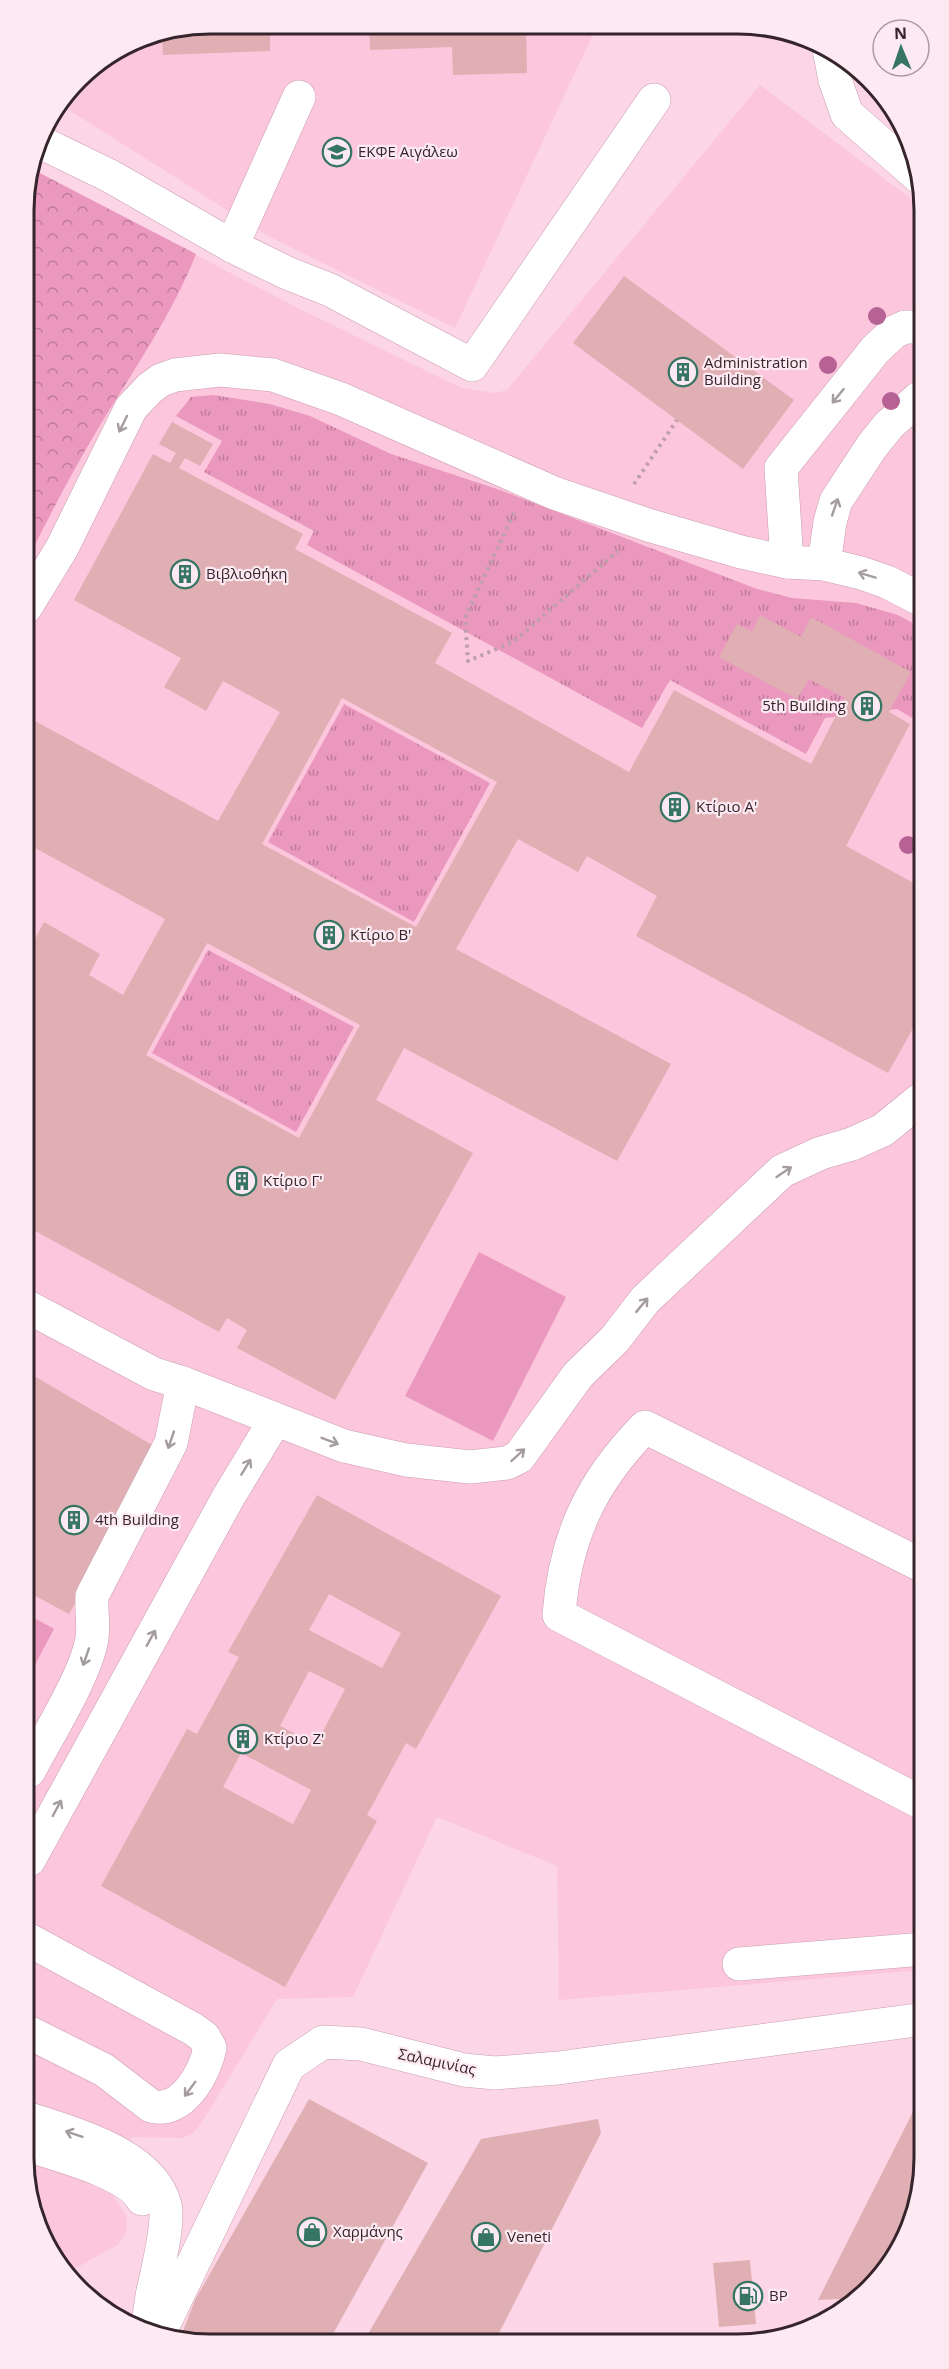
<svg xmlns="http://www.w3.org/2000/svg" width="949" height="2369" font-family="'Open Sans',sans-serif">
	<defs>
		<pattern id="grass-tufts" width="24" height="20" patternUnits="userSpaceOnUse" patternTransform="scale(1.5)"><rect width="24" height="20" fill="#ea98bd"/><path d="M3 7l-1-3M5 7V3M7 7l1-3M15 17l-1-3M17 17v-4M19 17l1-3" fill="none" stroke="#be7c9a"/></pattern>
		<pattern id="forest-crowns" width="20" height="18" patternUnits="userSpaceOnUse" patternTransform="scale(1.5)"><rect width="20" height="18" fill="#ea98bd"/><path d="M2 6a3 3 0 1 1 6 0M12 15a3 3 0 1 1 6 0" fill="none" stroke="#be7c9a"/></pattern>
	</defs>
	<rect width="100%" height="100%" fill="#fcd6e6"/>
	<g fill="#fcc6dd">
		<polygon points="210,24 597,26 455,328 268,236 61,105 87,71 139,38"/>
		<polygon points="760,85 919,205 920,459 916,489 920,501 924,1970 559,2000 557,1866 437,1817 353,1997 277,1999 202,2122 193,2133 183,2138 132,2137 105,2183 127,2217 127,2231 119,2244 67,2273 49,2252 30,2206 24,198 32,169 294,306 447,381 463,388 495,393 507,390"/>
	</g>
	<g fill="url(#grass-tufts)">
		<polygon points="213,395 270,404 310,416 391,454 500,490 757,589 792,598 856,603 898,615 920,627 920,704 912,718 897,709 825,718 806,754 670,680 642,728 307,545 314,531 204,472 222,441 176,416 191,397"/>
		<polygon points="344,704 490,783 414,922 268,842"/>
		<polygon points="208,950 354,1027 296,1132 152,1053"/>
	</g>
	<path fill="url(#forest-crowns)" d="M32,169L196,254C172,315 133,371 99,427C72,472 48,518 25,565L24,198Z"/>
	<g fill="#ea98bd">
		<polygon points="479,1252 566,1297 493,1441 405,1396"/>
		<polygon points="29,1615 54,1629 29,1676"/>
	</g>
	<g fill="#e0afb4" fill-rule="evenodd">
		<polygon points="210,24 270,24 270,51 163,55 162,34"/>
		<polygon points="369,25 526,26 527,73 453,75 452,47 370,50"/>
		<polygon points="624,276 794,400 743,469 573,343"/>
		<path d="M172,422L213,444L200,466L185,458L179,468L303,534L295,549L452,633L435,663L629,772L674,690L811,764L845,698L809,679L797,699L719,657L737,624L752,632L760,615L801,637L811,617L911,672L889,712L910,724L846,846L921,887V1014L888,1073L636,936L657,896L587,856L578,872L518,839L456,949L671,1064L617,1161L404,1048L376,1100L473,1153L335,1400L237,1348L247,1330L227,1318L219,1332L28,1227L35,1214L27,1209V954L44,922L100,954L89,975L123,995L165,919L26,843V716L218,821L280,712L223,681L206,711L164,687L181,658L74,600L153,454L170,463L176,453L159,444ZM342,698L497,782L416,927L262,844ZM207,943L360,1025L299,1138L146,1055Z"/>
		<polygon points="29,1373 159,1449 69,1614 28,1592"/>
		<path d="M317,1495L501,1596L416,1749L406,1743L367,1815L377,1821L285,1987L101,1886L187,1729L197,1734L239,1657L228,1652ZM329,1594L401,1633L382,1668L309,1630ZM309,1671L345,1689L316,1745L280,1726ZM241,1753L311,1790L293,1824L223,1787Z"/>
		<polygon points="924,2090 925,2170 911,2230 879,2281 860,2298 818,2300"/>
		<polygon points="309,2099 428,2163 329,2341 179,2341 195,2300"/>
		<polygon points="598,2119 601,2133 498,2335 408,2340 364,2341 481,2139"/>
		<polygon points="750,2260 756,2324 719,2327 713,2263"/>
	</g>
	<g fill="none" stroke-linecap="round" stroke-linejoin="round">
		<g stroke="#c99db0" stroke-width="34">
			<g id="minor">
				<polyline points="829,49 835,80 847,114 919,177"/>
				<polyline points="40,142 110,176 232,246 287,273 330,290 472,365 654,100"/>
				<polyline points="232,246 299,97"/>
				<polyline points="787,562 781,468 875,350 894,332 905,327 919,327"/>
				<polyline points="824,564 830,522 836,501 872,446 889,425 919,398"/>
				<polyline points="26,607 62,548 131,408 150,388 161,380 175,375 220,370 273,375 341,399 554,493 648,525 741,552 787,562 824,564 861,573 887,582 920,599"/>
				<polyline points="28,1307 154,1374 183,1383 344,1446 406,1460 470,1467 507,1463 519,1457 578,1375 615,1339 645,1300 782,1171 821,1153 852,1144 883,1130 921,1099"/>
				<path d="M923,1566L645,1427C591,1482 565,1537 559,1615L924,1804"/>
				<path d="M29,1771C47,1737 87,1673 92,1638C94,1624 91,1610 92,1596L171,1443L183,1383"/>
				<polyline points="29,1860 229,1496 275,1420"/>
				<path d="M29,1940L193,2029L204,2037L210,2048C205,2073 182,2115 151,2106L104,2070L30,2033"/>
				<polyline points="739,1964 924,1949"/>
				<path d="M30,2119C74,2134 152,2154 165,2205C170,2224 156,2275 152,2296C150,2307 149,2318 148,2328"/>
				<path d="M30,2146C58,2155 128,2173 142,2199"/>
				<polyline points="159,2334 289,2065 323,2042 361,2044 464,2070 495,2073 558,2068 924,2019"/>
			</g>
		</g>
		<g stroke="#bf9fac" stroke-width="4" stroke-dasharray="3 4.5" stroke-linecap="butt">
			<polyline points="634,484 677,420"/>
			<polyline points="514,513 465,618 468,661 513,642 618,551"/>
		</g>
		<use href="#minor" stroke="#fff" stroke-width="33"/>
	</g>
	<g fill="#b76294">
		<circle cx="877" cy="316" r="9"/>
		<circle cx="828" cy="365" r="9"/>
		<circle cx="891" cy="401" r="9"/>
		<circle cx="908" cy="845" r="9"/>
	</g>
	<defs><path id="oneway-shaft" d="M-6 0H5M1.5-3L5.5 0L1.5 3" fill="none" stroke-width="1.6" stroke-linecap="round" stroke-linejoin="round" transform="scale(1.5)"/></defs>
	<g stroke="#a49ca0">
		<use href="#oneway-shaft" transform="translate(838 396) rotate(129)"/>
		<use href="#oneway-shaft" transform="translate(123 424) rotate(116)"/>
		<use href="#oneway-shaft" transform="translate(835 507) rotate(-71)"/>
		<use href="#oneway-shaft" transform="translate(867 575) rotate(-163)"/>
		<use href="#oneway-shaft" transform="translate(784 1172) rotate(-34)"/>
		<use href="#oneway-shaft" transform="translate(642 1305) rotate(-50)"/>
		<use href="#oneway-shaft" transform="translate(171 1440) rotate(109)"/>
		<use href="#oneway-shaft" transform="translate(330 1441) rotate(21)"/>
		<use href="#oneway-shaft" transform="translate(518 1455) rotate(-42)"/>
		<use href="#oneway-shaft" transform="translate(246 1467) rotate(-59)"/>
		<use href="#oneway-shaft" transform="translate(151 1638) rotate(-61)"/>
		<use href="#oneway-shaft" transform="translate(86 1657) rotate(109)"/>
		<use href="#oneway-shaft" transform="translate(57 1808) rotate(-62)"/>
		<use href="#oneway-shaft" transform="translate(190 2089) rotate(126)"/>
		<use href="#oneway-shaft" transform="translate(74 2134) rotate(-161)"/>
	</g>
	<defs>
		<g id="school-ring" transform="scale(1.5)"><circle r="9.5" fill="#fce9f1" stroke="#367562" stroke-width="1.5"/><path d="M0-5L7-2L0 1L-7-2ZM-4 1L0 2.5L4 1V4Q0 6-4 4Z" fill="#367562"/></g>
		<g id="building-ring" transform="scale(1.5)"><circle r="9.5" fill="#fce9f1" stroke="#367562" stroke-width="1.5"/><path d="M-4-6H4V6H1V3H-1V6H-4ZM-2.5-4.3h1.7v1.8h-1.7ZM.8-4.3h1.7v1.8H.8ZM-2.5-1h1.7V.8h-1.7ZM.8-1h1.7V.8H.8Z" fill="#367562"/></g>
		<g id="shop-ring" transform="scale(1.5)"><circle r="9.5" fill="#fce9f1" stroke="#367562" stroke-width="1.5"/><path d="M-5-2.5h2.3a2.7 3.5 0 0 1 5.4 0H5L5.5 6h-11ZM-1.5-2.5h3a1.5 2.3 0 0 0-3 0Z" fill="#367562"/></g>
		<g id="fuel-ring" transform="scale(1.5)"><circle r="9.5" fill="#fce9f1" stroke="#367562" stroke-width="1.5"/><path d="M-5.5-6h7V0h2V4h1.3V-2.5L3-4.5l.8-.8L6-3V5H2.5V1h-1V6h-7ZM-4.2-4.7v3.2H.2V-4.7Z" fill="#367562"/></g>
	</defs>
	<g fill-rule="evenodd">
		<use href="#school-ring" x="337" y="152"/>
		<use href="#building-ring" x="683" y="372"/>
		<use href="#building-ring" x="185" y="574"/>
		<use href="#building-ring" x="867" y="706"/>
		<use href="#building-ring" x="675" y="807"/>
		<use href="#building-ring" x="329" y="935"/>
		<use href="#building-ring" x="242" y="1181"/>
		<use href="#building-ring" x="74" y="1520"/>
		<use href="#building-ring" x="243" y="1739"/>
		<use href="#shop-ring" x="312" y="2232"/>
		<use href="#shop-ring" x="486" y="2237"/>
		<use href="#fuel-ring" x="748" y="2296"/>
	</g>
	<g text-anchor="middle" stroke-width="4.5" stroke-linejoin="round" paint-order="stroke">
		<g font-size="15" fill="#35242b" stroke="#fce9f1" text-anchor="start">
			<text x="358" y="157">ΕΚΦΕ Αιγάλεω</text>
			<text x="704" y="368">Administration<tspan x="704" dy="17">Building</tspan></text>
			<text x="206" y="579">Βιβλιοθήκη</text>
			<text x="846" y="711" text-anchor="end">5th Building</text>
			<text x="696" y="812">Κτίριο Α'</text>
			<text x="350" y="940">Κτίριο Β'</text>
			<text x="263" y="1186">Κτίριο Γ'</text>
			<text x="95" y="1525">4th Building</text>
			<text x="264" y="1744">Κτίριο Ζ'</text>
			<text x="333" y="2237">Χαρμάνης</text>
			<text x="507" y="2242">Veneti</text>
			<text x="769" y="2301">BP</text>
		</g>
		<g font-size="15" fill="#35242b" stroke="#fce9f1">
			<text transform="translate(437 2062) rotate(12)" y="5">Σαλαμινίας</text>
		</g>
	</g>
	<path d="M0 0H949V2369H0ZM210 34H738A176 176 0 0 1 914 210V2158A176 176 0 0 1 738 2334H210A176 176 0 0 1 34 2158V210A176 176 0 0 1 210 34Z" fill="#fce9f1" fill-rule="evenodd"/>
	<path fill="none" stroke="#35242b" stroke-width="3" d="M210 34H738A176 176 0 0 1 914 210V2158A176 176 0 0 1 738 2334H210A176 176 0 0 1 34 2158V210A176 176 0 0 1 210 34Z"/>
	<g transform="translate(901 48) rotate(358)"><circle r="28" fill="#fce9f1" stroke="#ac9aa2" stroke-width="1.5"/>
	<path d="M0-4.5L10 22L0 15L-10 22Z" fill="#367562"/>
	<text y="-9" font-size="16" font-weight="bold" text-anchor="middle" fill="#35242b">N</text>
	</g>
</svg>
